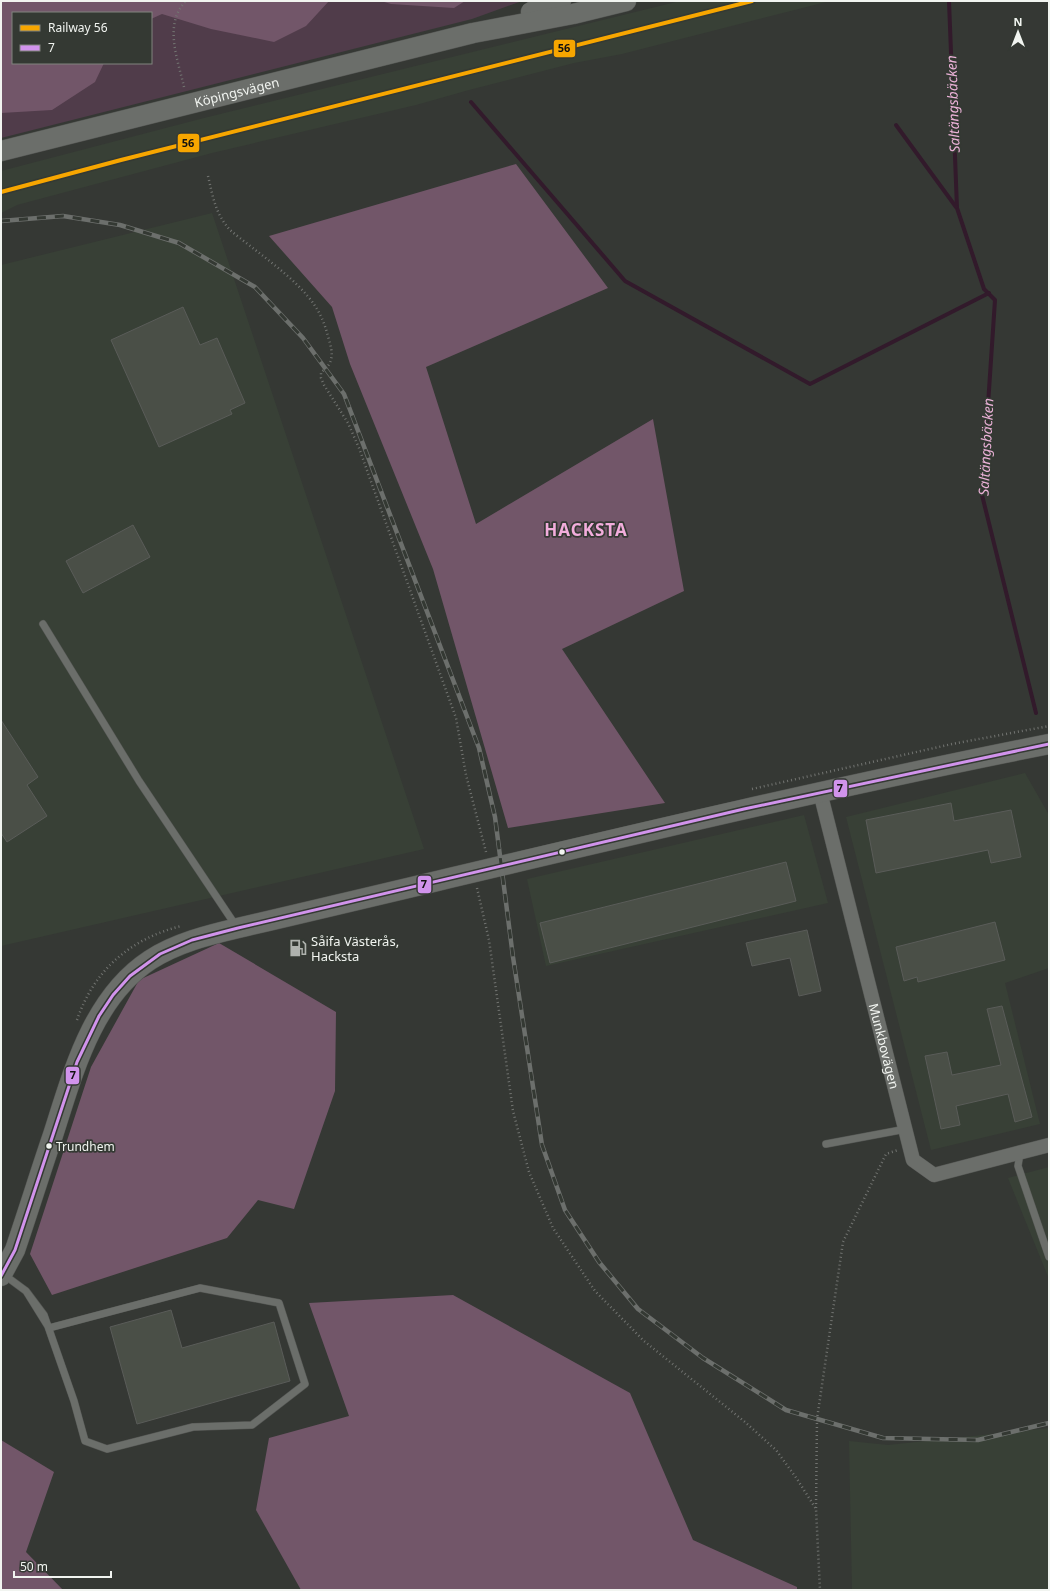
<svg xmlns="http://www.w3.org/2000/svg" width="1050" height="1591" font-family="'Noto Sans',sans-serif">
	<rect width="100%" height="100%" fill="#353834"/>
	<g fill="#384036">
		<polygon points="680,1 830,1 622,54 574,63 469,90 416,105 212,153 17,205 1,213 1,171 204,118"/>
		<polygon points="212,213 424,849 1,946 1,265"/>
		<polygon points="1025,773 1049,815 1049,968 1005,983 1040,1124 931,1150 846,817"/>
		<polygon points="804,815 828,903 546,966 527,879"/>
		<polygon points="1049,1167 1049,1279 1008,1178"/>
		<polygon points="1049,1428 1049,1590 852,1590 849,1441 888,1445"/>
	</g>
	<path fill="#503c4a" fill-rule="evenodd" d="M1,1H522L472,19L1,138ZM13,13H151V63H13Z"/>
	<g fill="#725669">
		<polygon points="1,1 329,1 306,26 274,42 211,29 162,14 151,19 151,13 13,13 13,63 104,63 95,82 52,110 1,113"/>
		<polygon points="381,1 465,1 454,8 391,4"/>
		<polygon points="516,164 608,288 426,367 476,524 653,419 684,591 562,649 665,803 508,828 433,569 350,364 332,307 269,236"/>
		<polygon points="219,943 336,1012 335,1091 294,1209 258,1200 227,1238 52,1295 30,1254 91,1067 139,980"/>
		<polygon points="453,1295 630,1393 693,1540 797,1587 797,1590 301,1590 256,1510 269,1438 349,1416 309,1303"/>
		<polygon points="1,1440 54,1472 26,1552 63,1590 1,1590"/>
	</g>
	<g fill="none" stroke-linecap="round" stroke-linejoin="round">
		<g stroke="#321a2b" stroke-width="4">
			<polyline points="949,1 957,208 984,289 995,300 982,495 1036,713"/>
			<polyline points="471,102 625,281 810,384 989,293"/>
			<polyline points="896,125 956,207"/>
		</g>
	</g>
	<g fill="#4a4f47" stroke="#5a5c59">
		<polygon points="183,307 200,345 217,338 245,403 230,410 232,414 159,447 111,340"/>
		<polygon points="133,525 150,557 83,593 66,561"/>
		<polygon points="1,720 38,777 27,785 47,816 7,842 1,833"/>
		<polygon points="951,803 954,821 1011,810 1021,857 991,863 988,850 876,873 866,820"/>
		<polygon points="786,862 796,901 550,963 540,923"/>
		<polygon points="995,922 1005,960 918,982 917,977 904,981 896,947"/>
		<polygon points="807,930 821,991 799,996 790,958 752,966 746,943"/>
		<polygon points="1002,1006 1032,1117 1015,1122 1008,1094 956,1106 960,1125 941,1129 925,1056 947,1052 952,1075 1001,1065 987,1009"/>
		<polygon points="171,1310 182,1348 274,1322 290,1381 137,1424 110,1327"/>
	</g>
	<g fill="none" stroke-linecap="round" stroke-linejoin="round">
		<g stroke="#545653" stroke-width="8">
			<g id="lane">
				<polyline points="43,624 139,781 236,926"/>
				<polyline points="826,1144 906,1129"/>
				<polyline points="1020,1153 1018,1166 1049,1257"/>
				<polyline points="3,1274 26,1291 44,1315 74,1401 85,1441 107,1449 193,1427 252,1425 305,1384 279,1303 200,1288 49,1328 26,1291"/>
			</g>
		</g>
		<g stroke="#545653" stroke-width="15">
			<g id="street">
				<path id="s1" d="M820,792L913,1160L934,1175L1049,1145"/>
			</g>
		</g>
		<g stroke="#545653" stroke-width="21">
			<g id="secondary">
				<polyline points="531,12 561,1"/>
				<path id="s2" d="M1,151L473,33L573,14L626,1"/>
				<path d="M1,1276L15,1250C28,1212 40,1173 53,1135C73,1073 92,998 150,960C176,943 208,935 238,928C508,865 777,798 1049,744"/>
			</g>
		</g>
		<g stroke="#727471" stroke-width="2.5" stroke-dasharray="1 3" stroke-linecap="butt">
			<path d="M184,87C178,60 163,24 186,1"/>
			<path d="M208,176C213,197 215,213 230,230C255,251 298,279 315,306C322,316 326,328 329,340C333,353 334,364 321,372V378L324,385L348,423L359,448L456,718L466,775L486,852"/>
			<polyline points="752,789 952,744 1049,726"/>
			<polyline points="477,888 489,940 513,1111 529,1172 553,1228 595,1291 644,1341 745,1422 776,1450 797,1479 816,1509 820,1590"/>
			<path d="M77,1020C94,970 130,939 181,926"/>
			<polyline points="816,1508 817,1419 843,1242 886,1154 898,1150"/>
		</g>
		<use href="#lane" stroke="#6b6e6a" stroke-width="7"/>
		<use href="#street" stroke="#6b6e6a" stroke-width="14"/>
		<use href="#secondary" stroke="#6b6e6a" stroke-width="20"/>
		<g stroke="#6c6f6c" stroke-width="4.5">
			<polyline id="rail" points="1,221 63,216 120,225 179,243 255,287 303,338 344,394 479,748 495,817 513,957 542,1145 565,1210 599,1262 638,1309 703,1358 786,1410 883,1438 978,1440 1049,1423"/>
		</g>
		<use href="#rail" stroke="#343933" stroke-width="3" stroke-dasharray="9" stroke-linecap="butt"/>
		<g stroke="#343933" stroke-width="6">
			<polyline id="bus-1" points="1,1276 15,1250 77,1062 99,1016 113,995 130,976 160,954 192,940 238,928 744,809 1049,744"/>
		</g>
		<use href="#bus-1" stroke="#d193ec" stroke-width="3"/>
		<g stroke="#343933" stroke-width="7">
			<polyline id="rail-1" points="1,192 121,160 752,1"/>
		</g>
		<use href="#rail-1" stroke="#f7a600" stroke-width="4"/>
	</g>
	<defs>
		<g id="fuel-bare" transform="scale(1.38)"><path d="M-5.5-6h7V0h2V4h1.3V-2.5L3-4.5l.8-.8L6-3V5H2.5V1h-1V6h-7ZM-4.2-4.7v3.2H.2V-4.7Z" fill="#afb2ae" stroke="#343933" stroke-width="2.5" paint-order="stroke"/></g>
	</defs>
	<g fill-rule="evenodd">
		<use href="#fuel-bare" x="298" y="948"/>
	</g>
	<g fill="#f1f4f0" stroke="#343933" stroke-width="1.5">
		<circle cx="562" cy="852" r="3.5"/>
		<circle cx="49" cy="1146" r="3.5"/>
	</g>
	<g text-anchor="middle" stroke-width="3.5" stroke-linejoin="round" paint-order="stroke">
		<g font-size="12" fill="#f1f4f0" stroke="#343933" text-anchor="start">
			<text x="56" y="1151">Trundhem</text>
		</g>
		<g font-size="13" fill="#f1f4f0" stroke="#343933">
			<text dy="5" stroke="none"><textPath href="#s2" startOffset="243">Köpingsvägen</textPath></text>
			<text dy="5" stroke="none"><textPath href="#s1" startOffset="262">Munkbovägen</textPath></text>
		</g>
		<g font-size="13" fill="#f1f4f0" stroke="#343933" text-anchor="start">
			<text x="311" y="946">Såifa Västerås,<tspan x="311" dy="15">Hacksta</tspan></text>
		</g>
		<g font-size="14" font-style="italic" fill="#eab1d7" stroke="#343933">
			<text transform="translate(953 104) rotate(-92)" y="5">Saltängsbäcken</text>
			<text transform="translate(986 447) rotate(-87)" y="5">Saltängsbäcken</text>
		</g>
		<g font-size="17" font-weight="bold" letter-spacing="1" fill="#f2addc" stroke="#343933">
			<text x="586" y="536">HACKSTA</text>
		</g>
	</g>
	<g stroke="#343933" stroke-width="1.5">
		<rect x="553" y="39" width="23" height="19" rx="4" fill="#f7a600"/>
		<rect x="177" y="133" width="23" height="20" rx="4" fill="#f7a600"/>
		<rect x="833" y="779" width="15" height="19" rx="4" fill="#d193ec"/>
		<rect x="417" y="875" width="15" height="19" rx="4" fill="#d193ec"/>
		<rect x="65" y="1066" width="15" height="19" rx="4" fill="#d193ec"/>
	</g>
	<g font-size="11" text-anchor="middle" font-weight="bold" fill="#111">
		<text x="564" y="52">56</text>
		<text x="188" y="147">56</text>
		<text x="840" y="792">7</text>
		<text x="424" y="888">7</text>
		<text x="73" y="1079">7</text>
	</g>
	<rect width="1050" height="1591" fill="none" stroke="#f1f4f0" stroke-width="4"/>
	<rect x="12" y="12" width="140" height="52" fill="#343933" stroke="#80847f"/>
	<rect x="20" y="25" width="20" height="6" fill="#f7a600" stroke="#80847f"/>
	<text x="48" y="32" font-size="12" fill="#f1f4f0">Railway 56</text>
	<rect x="20" y="45" width="20" height="6" fill="#d193ec" stroke="#80847f"/>
	<text x="48" y="52" font-size="12" fill="#f1f4f0">7</text>
	<g transform="translate(1018 32)" stroke="#343933" stroke-width="3" paint-order="stroke">
	<path d="M0-3L7 15L0 10L-7 15Z" fill="#f1f4f0"/>
	<text y="-6" font-size="11" font-weight="bold" text-anchor="middle" fill="#f1f4f0">N</text>
	</g>
	<path d="M14 1571v6h97v-6" fill="none" stroke="#f1f4f0" stroke-width="2"/>
	<text x="20" y="1571" font-size="12" fill="#f1f4f0" stroke="#343933" stroke-width="3" paint-order="stroke">50 m</text>
</svg>
